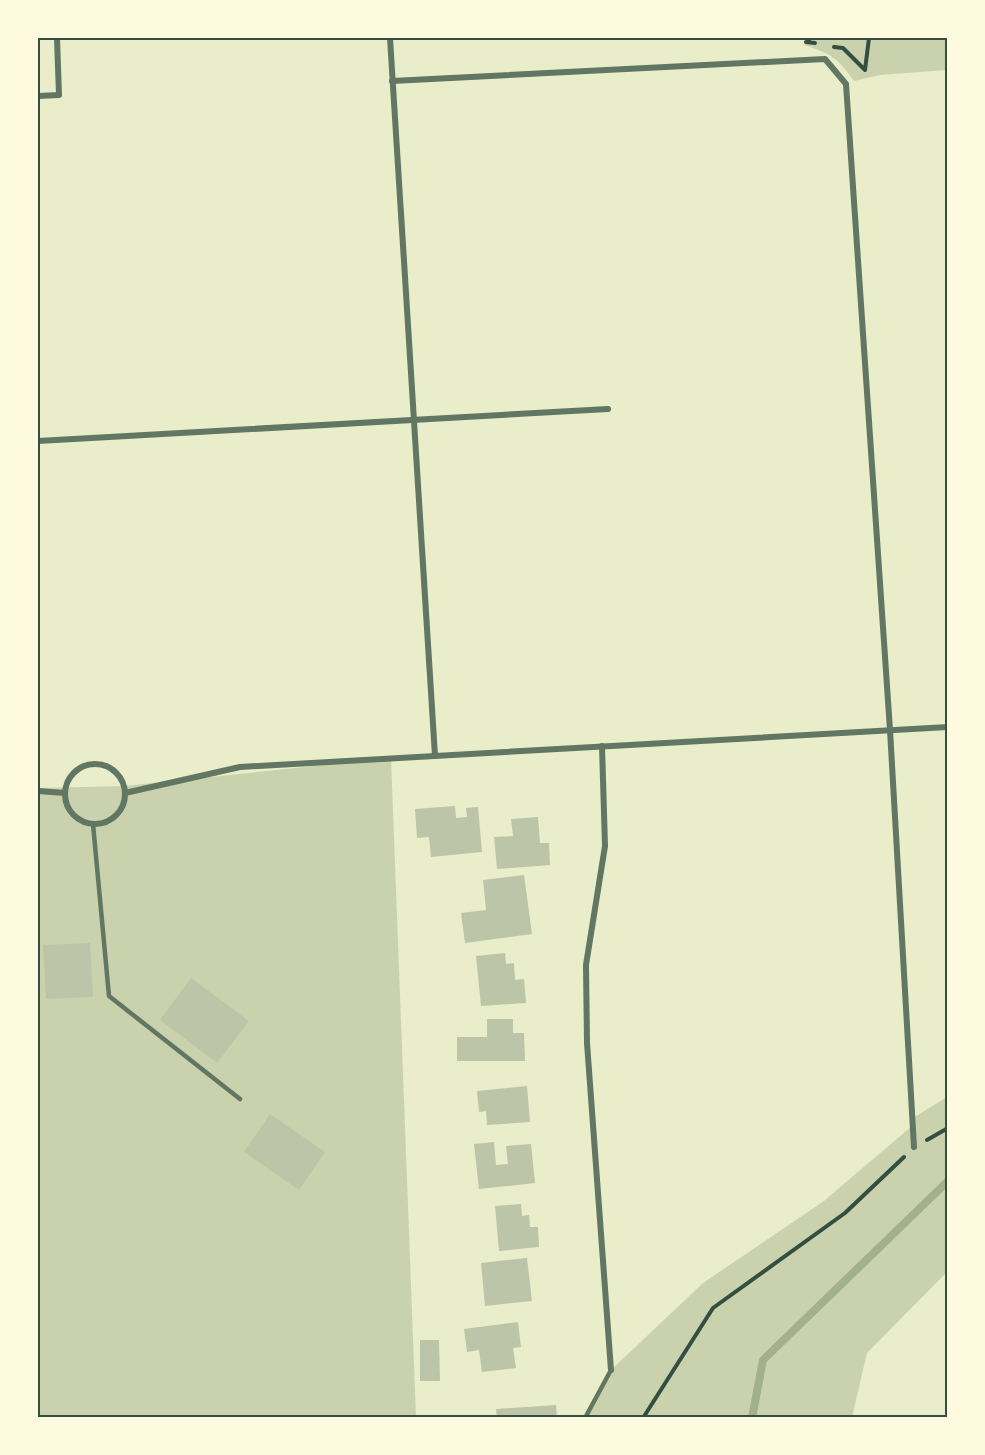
<svg xmlns="http://www.w3.org/2000/svg" width="985" height="1455" font-family="Ubuntu,sans-serif">
	<rect width="100%" height="100%" fill="#e9edc9"/>
	<g fill="#cad2ad">
		<path d="M804,38H947V70L880,75L854,81C839,59 830,53 804,45Z"/>
		<polygon points="391,758 416,1417 38,1418 38,788 124,786"/>
		<polygon points="947,1097 947,1272 867,1353 852,1417 585,1418 611,1370 703,1283 824,1201 913,1125 913,1118"/>
	</g>
	<g fill="none" stroke-linecap="round" stroke-linejoin="round">
		<polyline stroke="#a3b18a" stroke-width="8" points="752,1418 763,1360 948,1181"/>
	</g>
	<g fill="#bcc5a7">
		<polygon points="455,806 456,818 467,817 466,808 478,807 482,852 431,857 429,837 417,838 415,809"/>
		<polygon points="538,817 540,843 549,843 550,865 497,869 494,837 513,836 511,819"/>
		<polygon points="524,875 532,934 465,943 461,913 486,910 483,880"/>
		<polygon points="90,943 93,997 46,999 43,945"/>
		<polygon points="505,953 506,964 514,963 515,980 524,979 526,1003 481,1006 476,956"/>
		<polygon points="191,978 249,1021 217,1063 160,1020"/>
		<polygon points="487,1019 513,1019 513,1033 524,1033 525,1061 457,1061 457,1037 487,1037"/>
		<polygon points="527,1086 530,1122 487,1125 486,1111 479,1112 477,1091"/>
		<polygon points="270,1114 325,1152 299,1190 244,1152"/>
		<polygon points="494,1142 496,1165 508,1164 506,1146 531,1144 535,1183 479,1189 474,1144"/>
		<polygon points="521,1204 522,1216 529,1215 530,1227 538,1227 539,1247 499,1251 495,1206"/>
		<polygon points="527,1258 532,1301 485,1306 481,1263"/>
		<polygon points="518,1322 521,1347 513,1348 516,1368 482,1372 479,1350 467,1352 464,1329"/>
		<polygon points="420,1340 439,1340 440,1381 420,1381"/>
		<polygon points="556,1405 557,1418 497,1418 496,1409"/>
	</g>
	<g fill="none" stroke-linecap="round" stroke-linejoin="round">
		<g stroke="#344e41" stroke-width="4">
			<polyline points="811,38 806,42 815,43"/>
			<polyline points="834,47 843,48 865,70 869,38"/>
			<polyline points="927,1140 948,1128"/>
			<polyline points="643,1418 713,1308 845,1213 904,1157"/>
		</g>
		<g stroke="#617663" stroke-width="4.5">
			<polyline points="93,824 109,996 240,1099"/>
			<polyline points="585,1418 611,1370"/>
		</g>
		<g stroke="#617663" stroke-width="6">
			<polyline points="390,38 435,756"/>
			<polyline points="392,81 825,59 846,84 890,730 914,1147"/>
			<polyline points="38,96 59,95 57,38"/>
			<polyline points="38,441 608,409"/>
			<polyline points="602,746 605,846 586,965 587,1043 611,1370"/>
			<circle cx="95" cy="794" r="30"/>
			<polyline points="38,791 65,793"/>
			<polyline points="125,793 240,767 948,727"/>
		</g>
	</g>
	<rect width="985" height="1455" fill="none" stroke="#fefae0" stroke-width="78"/>
	<rect x="39" y="39" width="907" height="1377" fill="none" stroke="#344e41" stroke-width="2"/>
</svg>
